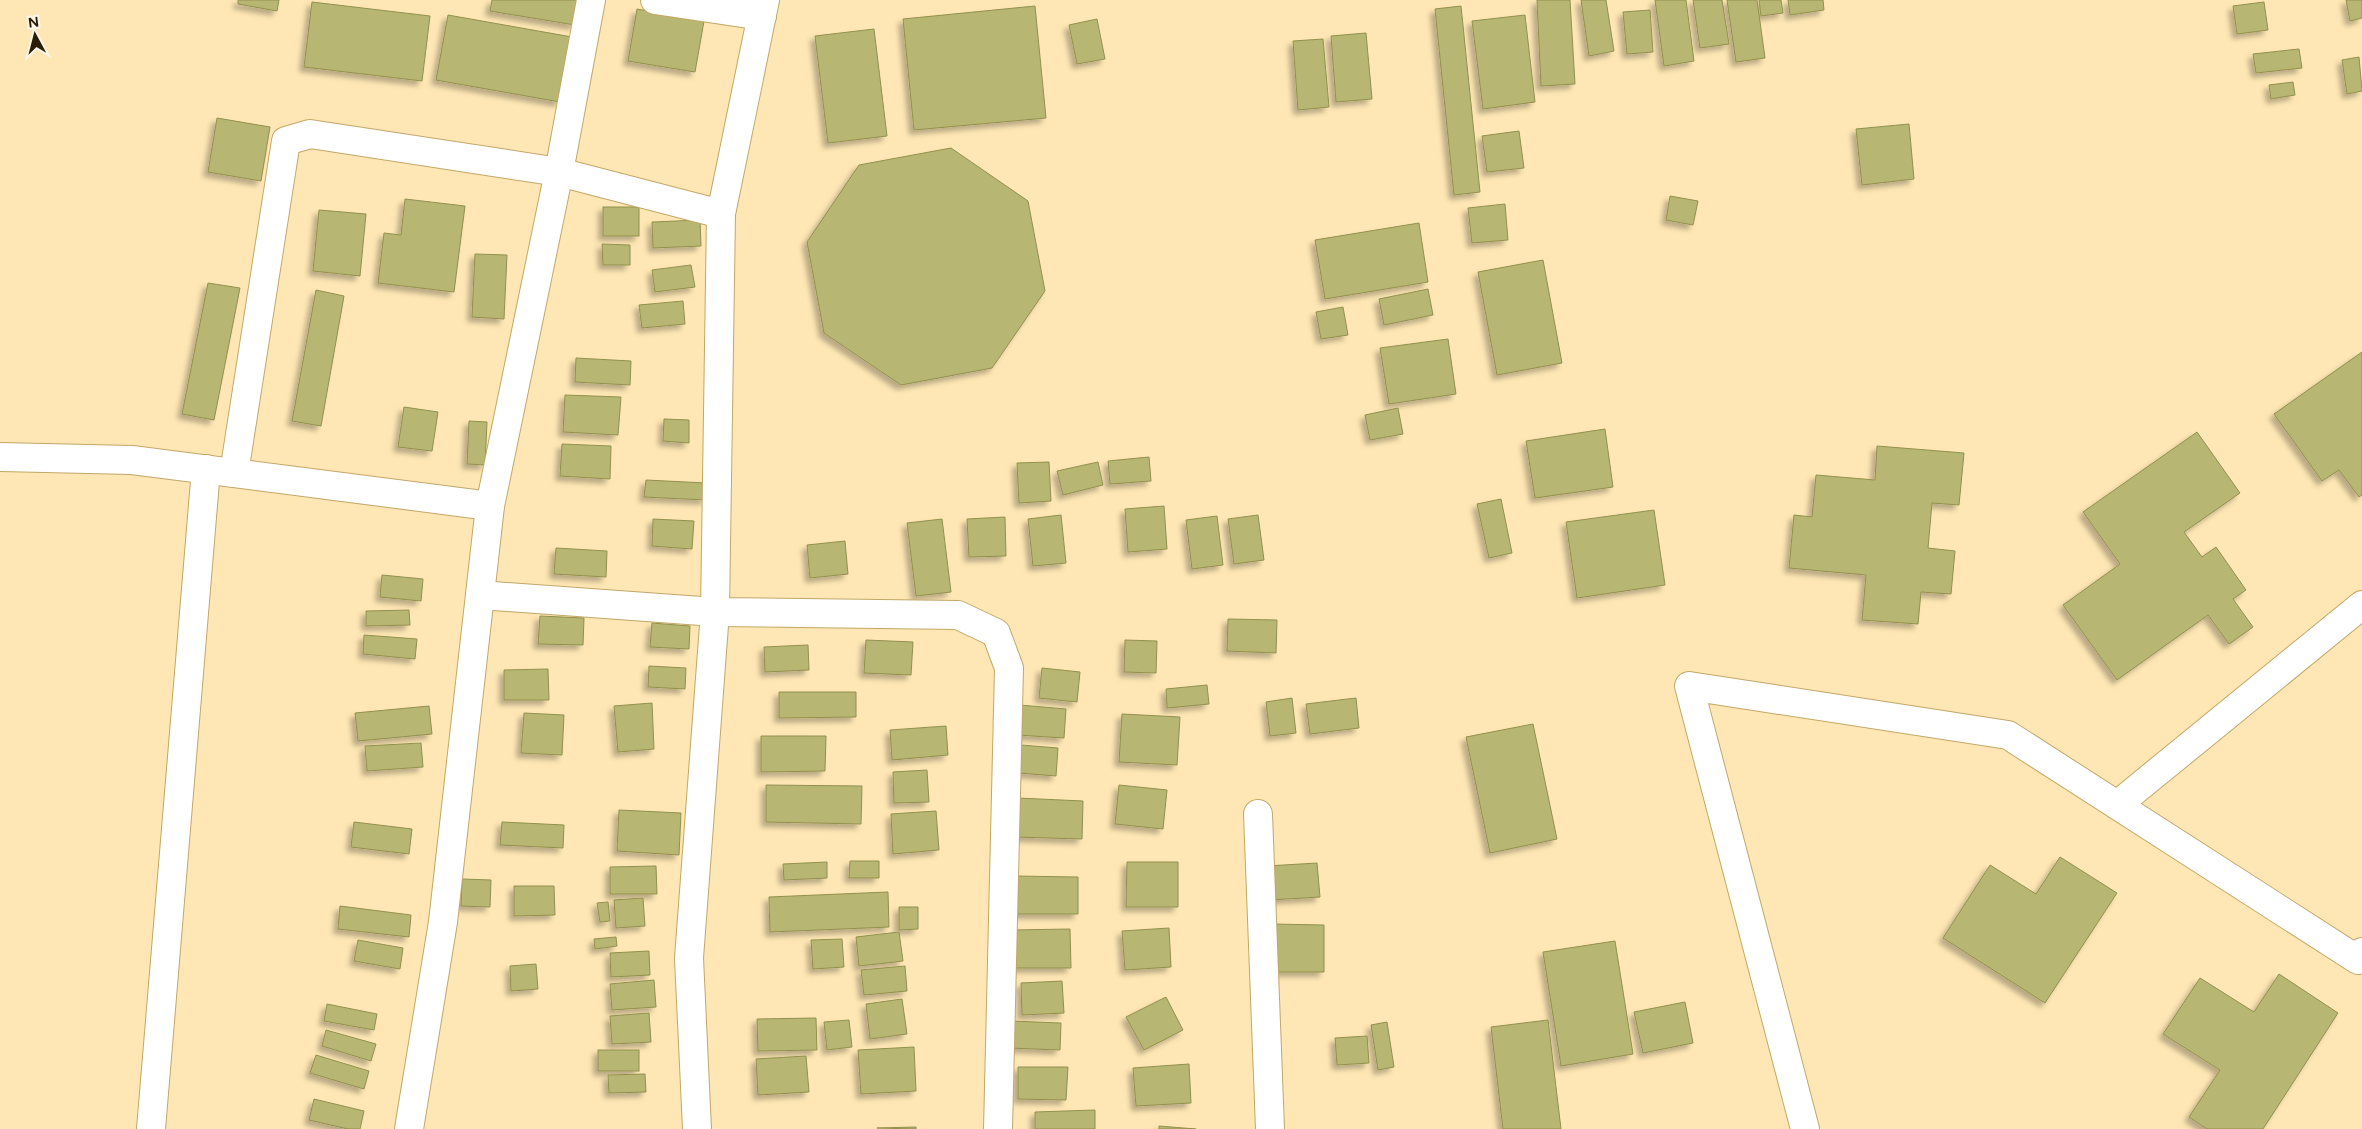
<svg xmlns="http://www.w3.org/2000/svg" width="2362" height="1129" font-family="Figtree,sans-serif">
	<defs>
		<filter id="shadow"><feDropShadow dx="-4.5" dy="4.5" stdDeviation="2.5" flood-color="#0004"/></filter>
	</defs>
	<rect width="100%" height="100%" fill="#fee7b4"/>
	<g fill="#b7b673" stroke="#92904e" filter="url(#shadow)">
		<polygon points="238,0 279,0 277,11 238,4"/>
		<polygon points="492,0 579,0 575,25 490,11"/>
		<polygon points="1537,0 1570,0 1575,84 1541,86"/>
		<polygon points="1581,0 1606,0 1614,51 1589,56"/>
		<polygon points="1655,0 1686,0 1694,61 1664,66"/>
		<polygon points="1693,0 1722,0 1729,44 1700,48"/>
		<polygon points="1727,0 1757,0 1765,58 1736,62"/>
		<polygon points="1759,0 1781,0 1783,13 1761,16"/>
		<polygon points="1788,0 1823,0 1824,10 1790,15"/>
		<polygon points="2346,0 2362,0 2362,18 2350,21"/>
		<polygon points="312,2 430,16 422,81 304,67"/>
		<polygon points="2264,2 2268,30 2237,34 2233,6"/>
		<polygon points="1035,6 1046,118 914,130 903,19"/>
		<polygon points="1461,6 1480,192 1454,195 1435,9"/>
		<polygon points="637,9 704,21 695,72 628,61"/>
		<polygon points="1650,10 1653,52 1627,54 1623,12"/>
		<polygon points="448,15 572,37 560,102 436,80"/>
		<polygon points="1525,15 1535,102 1483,109 1472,21"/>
		<polygon points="1097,19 1105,59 1077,64 1069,25"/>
		<polygon points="874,29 887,136 828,143 815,36"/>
		<polygon points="1366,33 1372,99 1336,102 1331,36"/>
		<polygon points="1323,39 1329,107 1298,110 1293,41"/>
		<polygon points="2299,49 2302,68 2256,73 2253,54"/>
		<polygon points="2359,57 2362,91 2347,94 2342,60"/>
		<polygon points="2293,82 2295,95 2271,99 2269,85"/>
		<polygon points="217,118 270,127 261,181 208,172"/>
		<polygon points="1909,124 1914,179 1862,185 1856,129"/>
		<polygon points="1519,131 1524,168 1487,172 1482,136"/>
		<polygon points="951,148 1028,201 1045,291 992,368 901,385 824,333 807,242 859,165"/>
		<polygon points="1670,196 1698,201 1693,225 1666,220"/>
		<polygon points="405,199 465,206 454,292 378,283 384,233 401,235"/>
		<polygon points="1505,204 1508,240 1472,243 1468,208"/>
		<rect x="603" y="207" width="36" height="29"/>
		<polygon points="319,210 366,214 360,276 313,271"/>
		<polygon points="700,220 701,246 653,248 652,222"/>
		<polygon points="1419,223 1428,282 1325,299 1315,240"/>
		<polygon points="602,244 630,245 630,265 603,265"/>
		<polygon points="475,254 507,255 504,319 472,317"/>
		<polygon points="1543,260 1562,363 1497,375 1478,272"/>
		<polygon points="691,265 695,287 655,292 652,270"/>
		<polygon points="208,283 240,288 214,420 182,414"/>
		<polygon points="1428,289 1433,315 1384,325 1379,299"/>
		<polygon points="316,290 344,296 321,426 292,421"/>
		<polygon points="683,301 685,324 642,328 639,305"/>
		<polygon points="1343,307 1348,335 1321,339 1316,312"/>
		<polygon points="1448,339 1456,394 1389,404 1380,348"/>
		<polygon points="2362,352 2362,495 2359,497 2339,470 2322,481 2274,414"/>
		<polygon points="576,358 631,361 630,385 575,382"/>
		<polygon points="565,395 621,397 618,435 563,432"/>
		<polygon points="404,407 438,412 432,451 398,447"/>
		<polygon points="1398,408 1403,434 1370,440 1365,415"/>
		<polygon points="664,419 689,420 689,443 663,441"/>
		<polygon points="469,421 487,422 485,465 467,464"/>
		<polygon points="1605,429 1613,487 1535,498 1526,441"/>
		<polygon points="2197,432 2240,493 2184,532 2202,557 2216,547 2246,590 2233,599 2253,627 2229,644 2208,615 2117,680 2063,605 2120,564 2083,512"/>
		<polygon points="562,444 611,446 610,479 560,476"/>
		<polygon points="1877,446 1964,453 1959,505 1932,503 1928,548 1955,551 1951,594 1921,592 1918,624 1862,620 1866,575 1789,568 1794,515 1812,517 1816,475 1875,480"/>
		<polygon points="1149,457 1151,481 1110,484 1108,461"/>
		<polygon points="1049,462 1051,501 1019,503 1017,463"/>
		<polygon points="1098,462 1103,485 1063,495 1057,471"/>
		<polygon points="646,480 706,483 706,500 644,497"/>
		<polygon points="1501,499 1512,553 1489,558 1477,504"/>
		<polygon points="1164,506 1167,549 1128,552 1125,509"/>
		<polygon points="1654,510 1665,585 1577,598 1566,522"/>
		<polygon points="1061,515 1066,563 1033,566 1028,519"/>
		<polygon points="1258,515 1264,560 1234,564 1228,519"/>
		<polygon points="1217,516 1223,565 1192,569 1186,520"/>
		<polygon points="1005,517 1006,556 969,557 967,519"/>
		<polygon points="653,519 694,521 692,549 652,546"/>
		<polygon points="942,519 951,592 916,596 907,523"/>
		<polygon points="845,541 848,574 810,578 807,545"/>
		<polygon points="556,548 607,551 606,577 554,574"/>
		<polygon points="382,575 423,579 421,601 380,597"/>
		<polygon points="409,610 410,625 366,626 366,611"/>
		<polygon points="540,616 584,618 583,645 538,644"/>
		<polygon points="1228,619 1277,620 1276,653 1227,651"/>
		<polygon points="652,623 690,626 689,649 650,647"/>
		<polygon points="364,635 417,639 415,659 363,654"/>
		<polygon points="866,640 913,642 911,675 864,673"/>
		<polygon points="1125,640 1157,641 1156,673 1124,672"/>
		<polygon points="808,645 809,670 765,672 764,647"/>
		<polygon points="649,666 686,668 685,689 648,687"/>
		<polygon points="1042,668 1080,672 1077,702 1039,698"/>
		<polygon points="548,669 549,700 504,700 504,670"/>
		<polygon points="1207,685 1209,704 1167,708 1166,689"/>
		<polygon points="779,692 856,692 856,717 779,718"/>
		<polygon points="1292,698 1296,733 1270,736 1266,702"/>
		<polygon points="1356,698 1359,728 1310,734 1306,704"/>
		<polygon points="652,703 654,749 618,752 614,706"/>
		<polygon points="1020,705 1066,709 1064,738 1017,735"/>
		<polygon points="429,706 432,734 358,741 355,713"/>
		<polygon points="524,713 564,715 562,755 521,753"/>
		<polygon points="1122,714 1180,717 1177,765 1119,762"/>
		<polygon points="1533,724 1557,839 1490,853 1466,737"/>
		<polygon points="946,726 948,755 892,760 890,730"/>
		<polygon points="761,736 826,736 825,771 761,772"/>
		<polygon points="421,743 423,767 367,771 365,746"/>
		<polygon points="1009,744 1058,748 1056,776 1007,772"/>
		<polygon points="927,770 929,802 894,803 893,772"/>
		<polygon points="766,785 862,786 861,824 766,822"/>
		<polygon points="1119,785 1167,790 1163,829 1115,824"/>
		<polygon points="1018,798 1083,801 1082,839 1017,837"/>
		<polygon points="619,810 681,813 679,855 617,851"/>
		<polygon points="936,811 939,850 893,854 891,814"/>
		<polygon points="354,822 412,829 409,854 351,847"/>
		<polygon points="502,822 564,825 563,848 500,845"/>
		<polygon points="2060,857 2117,893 2045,1003 1943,938 1990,865 2036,894"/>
		<polygon points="850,861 879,861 879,878 849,878"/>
		<polygon points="827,862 827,878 784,880 783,864"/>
		<polygon points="1127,862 1178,862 1178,907 1126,907"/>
		<polygon points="1317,863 1320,897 1269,900 1267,866"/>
		<polygon points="656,866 657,894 610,894 610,867"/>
		<polygon points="1015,876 1078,877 1078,914 1014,914"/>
		<polygon points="462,879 491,880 490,907 461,906"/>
		<polygon points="514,886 554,886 555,915 514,916"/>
		<polygon points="888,892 889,927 770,932 769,897"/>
		<polygon points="643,898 645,926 616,928 614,900"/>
		<polygon points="608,902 610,921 600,922 597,903"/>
		<polygon points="340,906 411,915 409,937 338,929"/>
		<polygon points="899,907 918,907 918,929 899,930"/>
		<polygon points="1273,924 1324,925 1324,972 1272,972"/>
		<polygon points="1169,928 1171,967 1125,970 1122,931"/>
		<polygon points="1070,929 1071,968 1012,968 1012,930"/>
		<polygon points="899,932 903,961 859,966 856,937"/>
		<polygon points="616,937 617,946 595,949 594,939"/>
		<polygon points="842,939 844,967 813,969 811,940"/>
		<polygon points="358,940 403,948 400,969 354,961"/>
		<polygon points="1615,941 1633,1054 1561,1066 1543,952"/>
		<polygon points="649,951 650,975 611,977 610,953"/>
		<polygon points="536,964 538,989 511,991 510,966"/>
		<polygon points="905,966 907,991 864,995 861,970"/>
		<polygon points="2279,974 2338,1013 2263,1129 2207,1129 2189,1117 2220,1070 2163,1034 2200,978 2254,1012"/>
		<polygon points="654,980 656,1007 612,1010 610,984"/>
		<polygon points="1062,981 1064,1013 1022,1015 1021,983"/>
		<polygon points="1166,997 1183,1030 1144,1050 1126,1017"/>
		<polygon points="902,999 907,1034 870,1039 866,1004"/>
		<polygon points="1685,1002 1693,1043 1643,1053 1634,1012"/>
		<polygon points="327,1004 377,1014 374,1030 324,1021"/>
		<polygon points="649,1013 651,1042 612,1044 610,1016"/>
		<polygon points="816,1018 817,1050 758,1051 757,1019"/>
		<polygon points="849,1020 852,1047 827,1050 824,1022"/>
		<polygon points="1548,1020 1561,1129 1503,1129 1491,1027"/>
		<polygon points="1010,1021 1061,1023 1060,1050 1009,1048"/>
		<polygon points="1387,1022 1394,1067 1378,1070 1371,1025"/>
		<polygon points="326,1030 376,1044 371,1061 322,1046"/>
		<polygon points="1367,1036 1369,1063 1337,1065 1335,1038"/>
		<polygon points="914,1047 916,1091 861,1094 858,1050"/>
		<rect x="598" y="1050" width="41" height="21"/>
		<polygon points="316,1055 369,1071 364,1089 310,1073"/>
		<polygon points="806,1056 809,1092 758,1095 756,1059"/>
		<polygon points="1189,1064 1191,1103 1136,1106 1133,1068"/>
		<polygon points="1018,1067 1068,1067 1066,1100 1018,1099"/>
		<polygon points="645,1074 646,1092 609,1093 608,1075"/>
		<polygon points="314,1099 364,1111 360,1129 348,1129 309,1120"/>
		<polygon points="1095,1110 1095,1129 1035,1129 1035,1112"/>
		<polygon points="1159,1126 1196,1129 1159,1129"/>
		<polygon points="916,1127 916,1129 877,1128"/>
	</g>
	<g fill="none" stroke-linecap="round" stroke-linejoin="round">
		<g stroke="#c2a768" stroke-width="30">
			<g id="minor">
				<polyline points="655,0 762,16"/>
				<polyline points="0,457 132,460 490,506"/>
				<polyline points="234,473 286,141 310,134 559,172 721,214"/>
				<polyline points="480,595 715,612 958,615 996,633 1009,668 998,1129"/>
				<polyline points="2117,805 2362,605"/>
				<polyline points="1258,814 1270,1129"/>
				<polyline points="151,1129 206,469"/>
				<polyline points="409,1129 443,922 490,506 559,172 591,0"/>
				<polyline points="697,1129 689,958 715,612 721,214 765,0"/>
				<polyline points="1805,1129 1689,686 2008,735 2358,960 2362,952"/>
			</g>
		</g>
		<use href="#minor" stroke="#fff" stroke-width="28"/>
	</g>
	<g transform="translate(35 35) rotate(353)" stroke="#fcf6e9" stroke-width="4" paint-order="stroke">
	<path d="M0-4L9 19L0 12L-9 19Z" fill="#2a1f05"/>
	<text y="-8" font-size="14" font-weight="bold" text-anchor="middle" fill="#2a1f05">N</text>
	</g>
</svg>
